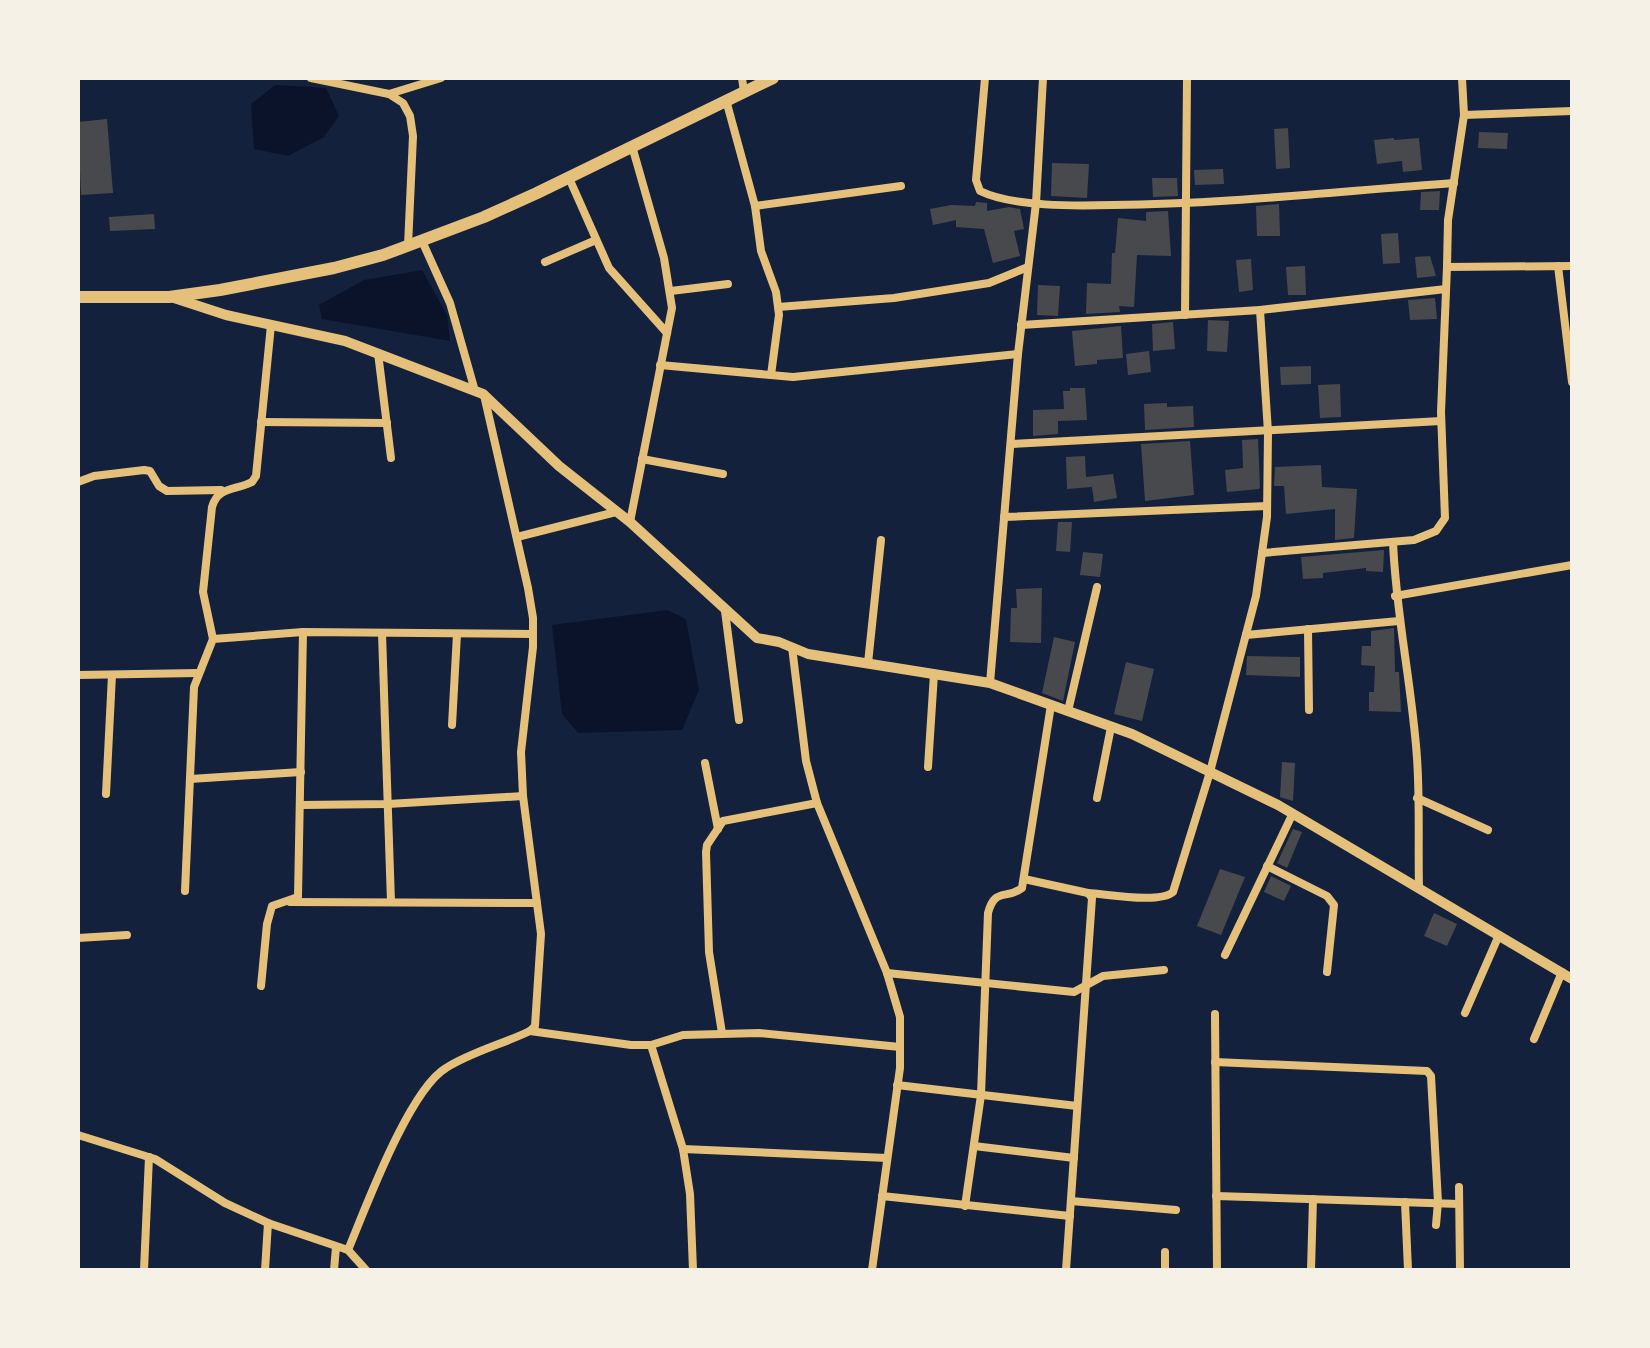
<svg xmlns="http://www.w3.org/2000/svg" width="1650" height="1348" font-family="'PT Sans Narrow',sans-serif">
	<rect width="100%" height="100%" fill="#14213d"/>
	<g fill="#0b132b">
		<polygon points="275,85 326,88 339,116 324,137 288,156 254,149 251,104"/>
		<polygon points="422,270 447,315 450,341 322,319 319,305 364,280"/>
		<polygon points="667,610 686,619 699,690 682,730 578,733 562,714 552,625"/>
	</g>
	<g fill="#48494c">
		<polygon points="107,119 113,193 81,195 78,122"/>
		<polygon points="1288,128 1290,168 1276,169 1274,129"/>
		<polygon points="1479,132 1508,133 1507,149 1478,148"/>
		<polygon points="1394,138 1394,140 1419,138 1422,170 1403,172 1402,161 1377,164 1374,140"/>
		<polygon points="1052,163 1089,164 1087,198 1051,196"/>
		<polygon points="1223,169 1224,184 1195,185 1194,170"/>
		<polygon points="1152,178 1177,178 1178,196 1153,197"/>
		<polygon points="1440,191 1439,210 1420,210 1421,192"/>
		<polygon points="976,202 987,203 987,211 1009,207 1020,209 1024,229 1014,231 1020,256 993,263 984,229 956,227 956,220 933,225 930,209 951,205 975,206"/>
		<polygon points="1279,204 1280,236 1257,236 1256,206"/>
		<polygon points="1168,211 1171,256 1137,255 1134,307 1119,306 1120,312 1086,314 1087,283 1111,284 1112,253 1115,253 1118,218 1146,221 1146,212"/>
		<polygon points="154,214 155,229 110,231 109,217"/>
		<polygon points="1398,233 1400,263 1383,264 1381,234"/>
		<polygon points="1430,256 1436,276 1417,278 1415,257"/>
		<polygon points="1251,259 1253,290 1239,292 1236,260"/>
		<polygon points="1305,266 1306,295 1288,295 1286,267"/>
		<polygon points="1038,285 1060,286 1058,316 1037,315"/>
		<polygon points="1435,298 1437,319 1410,320 1408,300"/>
		<polygon points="1208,320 1229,321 1227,352 1207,351"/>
		<polygon points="1173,322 1175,349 1153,351 1152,324"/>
		<polygon points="1121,326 1123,358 1097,360 1097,364 1075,366 1072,331"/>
		<polygon points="1149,351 1151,372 1128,375 1126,354"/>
		<polygon points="1311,366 1311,384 1281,385 1280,367"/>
		<polygon points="1340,384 1341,417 1320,418 1318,385"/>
		<polygon points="1070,388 1085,388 1087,420 1058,421 1058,434 1033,436 1033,410 1064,409 1063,391 1070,391"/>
		<polygon points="1167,403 1167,407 1193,406 1194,427 1145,430 1144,404"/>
		<polygon points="1258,439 1260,487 1259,489 1227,492 1225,470 1243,468 1242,440"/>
		<polygon points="1190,441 1194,495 1145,501 1141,444"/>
		<polygon points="1085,456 1086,477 1113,474 1117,498 1094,502 1092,487 1067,489 1066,457"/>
		<polygon points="1321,465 1322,487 1357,489 1354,538 1335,540 1335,509 1286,514 1284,486 1274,486 1275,467"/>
		<polygon points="1058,522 1072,522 1070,552 1056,551"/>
		<polygon points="1384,550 1383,572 1366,571 1366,568 1323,573 1323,578 1303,579 1301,557"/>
		<polygon points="1083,552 1103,554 1100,577 1080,575"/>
		<polygon points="1042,588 1041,643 1010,642 1011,608 1017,608 1016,589"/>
		<polygon points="1394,628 1395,672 1399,672 1401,712 1369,711 1369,692 1374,692 1375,666 1361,665 1362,646 1371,646 1371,631"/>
		<polygon points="1054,637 1075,642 1063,701 1042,693"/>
		<polygon points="1247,656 1300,657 1300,677 1246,675"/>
		<polygon points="1126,662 1154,669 1142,721 1114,714"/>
		<polygon points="1282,762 1295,763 1293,801 1280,797"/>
		<polygon points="1293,829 1302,832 1287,868 1277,863"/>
		<polygon points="1220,869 1245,877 1221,935 1197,926"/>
		<polygon points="1271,876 1291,886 1284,901 1264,892"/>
		<polygon points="1434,913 1457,924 1447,946 1424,936"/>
	</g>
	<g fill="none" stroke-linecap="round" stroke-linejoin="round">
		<g stroke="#e5c07b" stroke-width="8">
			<polyline points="311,78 389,94 403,103 410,116 413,136 408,246"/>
			<polyline points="742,78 744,92"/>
			<path d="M985,78L976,180L980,191C1013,207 1076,206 1113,205C1227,204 1340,191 1454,183"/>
			<polyline points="389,94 441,78"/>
			<polyline points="726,100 755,206 761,251 776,292 779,315 771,375"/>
			<polyline points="1464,115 1572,111"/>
			<polyline points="569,178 609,268 667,333"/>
			<polyline points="755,206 901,186"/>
			<polyline points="422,241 450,303 475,391"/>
			<polyline points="545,262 596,240"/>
			<polyline points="1558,266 1572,382"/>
			<polyline points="1447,267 1572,266"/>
			<polyline points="671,291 728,284"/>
			<polyline points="778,307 894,298 989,283 1028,267"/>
			<polyline points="1185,315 1187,78"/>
			<polyline points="1021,325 1260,310 1446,289"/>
			<polyline points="378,353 391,458"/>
			<polyline points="660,365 793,377 1018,354"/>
			<polyline points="261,422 387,423"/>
			<polyline points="1011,444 1441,421"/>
			<polyline points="642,459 723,474"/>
			<polyline points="78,482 94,476 144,470 150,471 159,486 167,491 221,490"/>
			<polyline points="1004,517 1267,506"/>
			<polyline points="630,522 672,308 664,258 632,146"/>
			<polyline points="517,537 616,512"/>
			<path d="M1393,542C1396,616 1412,685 1417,758C1420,801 1418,845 1419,888"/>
			<polyline points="1262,553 1414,540 1436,531 1445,518 1441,412 1447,267 1448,220 1464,115 1462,78"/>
			<polyline points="1395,596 1572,565"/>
			<polyline points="725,611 739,720"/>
			<polyline points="1308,629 1309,710"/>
			<polyline points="382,633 391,902"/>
			<polyline points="1246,635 1399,621"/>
			<path d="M213,639L203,592L212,507C218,486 235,491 252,482L256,476L271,325"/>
			<polyline points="792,647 806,761 817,803 887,973 900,1017 900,1068 872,1270"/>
			<polyline points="868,663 881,540"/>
			<polyline points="78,675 198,673"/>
			<polyline points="990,683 1018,354 1036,203 1043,78"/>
			<polyline points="1068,711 1097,587"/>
			<polyline points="452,725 457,634"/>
			<polyline points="705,763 718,829"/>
			<polyline points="928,767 934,674"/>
			<polyline points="190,779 301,772"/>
			<polyline points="106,794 112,675"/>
			<polyline points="1097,798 1111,727"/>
			<polyline points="1417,798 1488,830"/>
			<polyline points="301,805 388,804 523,796"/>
			<polyline points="1267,866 1327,896 1334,905 1327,972"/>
			<polyline points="1024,879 1088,893 1092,898 1066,1270"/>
			<polyline points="185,891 194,687 213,639 303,632 533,634"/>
			<path d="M1088,893C1107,894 1159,904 1173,892L1210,772L1256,596L1267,517L1268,432L1260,310"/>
			<polyline points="290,902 537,903"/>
			<polyline points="78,938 127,935"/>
			<polyline points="1225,955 1293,813"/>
			<polyline points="887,973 1074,992 1103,976 1164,970"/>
			<polyline points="261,986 267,924 272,906 298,897 303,632"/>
			<polyline points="1465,1013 1499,935"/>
			<polyline points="1215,1014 1217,1270"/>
			<polyline points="530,1031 631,1045 651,1045 683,1035 759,1033 900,1047"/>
			<polyline points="722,1033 709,952 706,852 707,845 723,821 817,803"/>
			<polyline points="1534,1039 1562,972"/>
			<polyline points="651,1045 683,1149 690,1194 693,1270"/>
			<polyline points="1215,1062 1427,1071 1431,1076 1438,1202 1436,1225"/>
			<polyline points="897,1085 1077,1106"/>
			<polyline points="78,1135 155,1159 225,1203 268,1223 348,1250 366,1270"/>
			<polyline points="974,1146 1074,1158"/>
			<polyline points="683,1149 887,1158"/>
			<polyline points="1459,1187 1460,1270"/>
			<polyline points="882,1196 1070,1216"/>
			<polyline points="1216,1196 1459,1204"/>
			<polyline points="1071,1201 1176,1210"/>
			<polyline points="1405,1202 1408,1270"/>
			<path d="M965,1206L981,1095L988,913C995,887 1006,900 1022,888L1051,705"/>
			<path d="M348,1250C366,1207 409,1090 446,1068C471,1052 503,1044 530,1031L535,1026L541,934L523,796L521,752L533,647V618L528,588L484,395"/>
			<polyline points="1165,1252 1165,1270"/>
			<polyline points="144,1270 149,1157"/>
			<polyline points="265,1270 268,1223"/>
			<polyline points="334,1270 336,1247"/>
			<polyline points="1311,1270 1313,1199"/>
		</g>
		<polyline stroke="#e5c07b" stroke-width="10" points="171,297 226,315 345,341 483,394 559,466 630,522 757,638 779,642 808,654 990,683 1132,734 1278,805 1572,979"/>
		<polyline stroke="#e5c07b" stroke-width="12" points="78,297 169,297 220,290 334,268 383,255 484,217 537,193 773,78"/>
	</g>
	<rect width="1650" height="1348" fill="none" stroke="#f6f1e7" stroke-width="160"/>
</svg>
